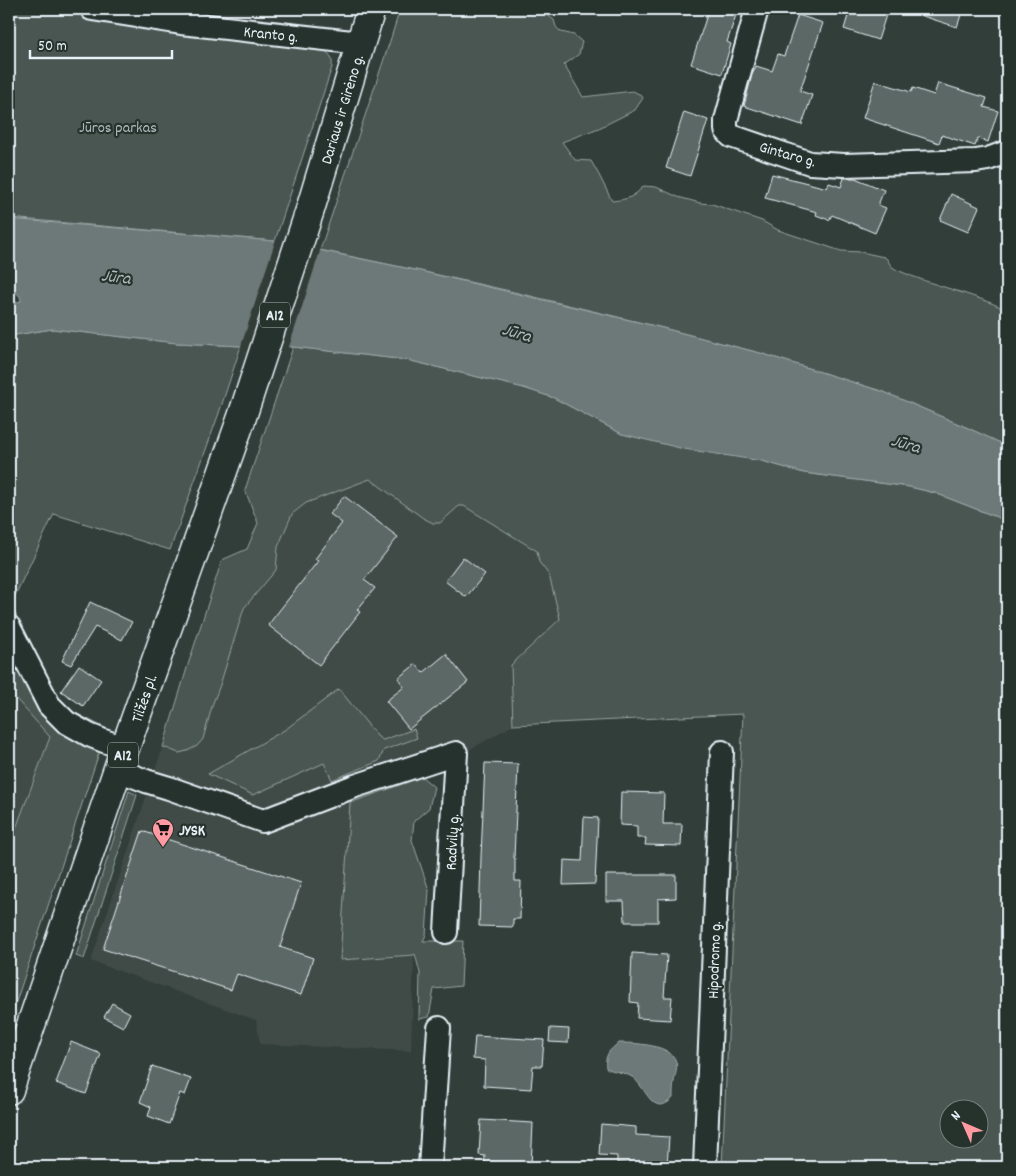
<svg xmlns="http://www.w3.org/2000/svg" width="1016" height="1176" font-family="Dekko,sans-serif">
	<rect width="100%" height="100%" fill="#323e39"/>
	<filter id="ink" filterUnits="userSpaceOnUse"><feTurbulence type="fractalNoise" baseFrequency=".02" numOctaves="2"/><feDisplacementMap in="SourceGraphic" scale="10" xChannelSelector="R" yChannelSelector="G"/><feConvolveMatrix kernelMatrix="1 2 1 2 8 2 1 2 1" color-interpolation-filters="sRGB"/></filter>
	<g filter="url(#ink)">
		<g fill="#3f4b46">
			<polygon points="370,478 423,518 432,523 440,523 459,506 464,506 537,551 539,562 549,575 560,619 511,665 513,725 422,777 350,804 340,960 414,955 411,1051 260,1044 256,1020 91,961 163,747 169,750 203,739 213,703 220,685 244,608 276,570 278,547 292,514 306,503"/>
			<polygon points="9,691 50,737 9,847"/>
		</g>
		<g fill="#495651" stroke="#98a4a4" fill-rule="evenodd">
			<path d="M9,9H61L110,22L321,49C330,53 333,57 332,67L275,241L9,218Z"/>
			<path d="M400,9H540L554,20L556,27L561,32L574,35L582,42L579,54L564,65L583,97L633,91L641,95L643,98L635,110L599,128L562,142L575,160L591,161L599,175L612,201C629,199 632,198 644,186L656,187L678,197L700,203L712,204L762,221L778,230L841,251L861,252L884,257L887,259L891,266L897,270C933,286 972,293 1007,310V446L968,428L884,392L760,353L655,326L510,291L420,271L320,250L391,38Z"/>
			<polygon points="52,329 177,343 241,346 219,413 170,550 54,514 11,604 52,695 62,706 107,729 9,1023 9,847 50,737 9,691 9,336"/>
			<path d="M293,347L407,360L524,388L554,398L622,434L762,461L804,473L910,487L935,493L1007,521V1167H722L743,714L513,725L511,665L560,619L549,575L539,562L537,551L464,506H459L440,523H433L423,518L370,479L306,503L292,514L278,547L276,570L244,608L220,685L213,703L203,739L197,746L187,751L179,753L163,747L187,668L222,560L247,549L258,523L245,490ZM948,1108H978V1138H948Z"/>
			<polygon points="339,689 378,737 383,740 414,729 417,738 384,750 379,761 332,780 324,763 253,795 208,774 286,729"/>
			<polygon points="422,777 434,787 429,808 414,821 412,840 429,890 426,935 423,941 463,941 461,986 434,989 429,1017 419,1019 420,973 415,954 414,955 340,960 350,803"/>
			<polygon points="129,791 137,795 84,959 76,956"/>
		</g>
		<g fill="#6d7978" stroke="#9ea9ab">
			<path d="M9,219L275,241L420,271L655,326L760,353L884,392L968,428L1007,446V521L935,493L910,487L804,473L762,461L684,449L622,434L554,398L524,388L407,360L293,347L241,346L177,343L52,329L9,336V304L21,301C21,294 15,292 9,290Z"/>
			<path d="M619,1043C634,1043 672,1044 676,1062C678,1067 675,1076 674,1082C673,1087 673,1093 673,1098C652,1119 647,1087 632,1077C624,1072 614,1072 606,1068C604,1056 609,1050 619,1043Z"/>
		</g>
		<polygon fill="#323e39" points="276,239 321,248 288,350 240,349"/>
		<g fill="#5c6865" stroke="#e8f1f8">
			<polygon points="709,9 738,9 727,42 731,44 722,74 691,64"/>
			<polygon points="850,9 888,9 878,40 844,29"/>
			<polygon points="911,9 963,9 957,27 910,12"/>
			<polygon points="798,15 823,23 800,91 812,95 802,125 744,106 752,75 756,66 772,71 778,54 784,56"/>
			<polygon points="875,81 911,92 913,88 934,95 938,83 987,98 984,107 998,111 988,142 978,138 975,146 942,135 939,143 863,118"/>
			<polygon points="684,112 708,120 690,176 666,168"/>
			<polygon points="772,174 827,188 829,183 841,187 844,178 855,178 884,190 878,205 886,208 875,233 832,215 829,220 816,215 817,212 765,198"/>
			<polygon points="951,194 979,207 968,232 940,220"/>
			<polygon points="344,496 398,537 364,580 375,588 357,610 360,612 319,665 268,625 318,561 315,559 342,523 330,514"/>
			<polygon points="463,557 485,574 466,597 445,581"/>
			<polygon points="90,602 132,622 122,640 95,627 71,665 62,661"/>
			<polygon points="446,654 468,682 409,729 386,701 404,687 398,678 416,664 423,673"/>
			<polygon points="79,665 101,680 83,706 61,691"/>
			<polygon points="485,763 518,764 514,858 515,858 515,881 521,881 520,919 513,919 513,927 479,926 481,857"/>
			<polygon points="621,792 664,793 663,824 682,824 681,846 645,845 646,838 637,838 637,826 620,825"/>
			<polygon points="584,817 598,818 595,884 563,885 564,860 582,861"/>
			<polygon points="142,831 301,883 280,947 313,958 301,995 237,974 231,990 103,949"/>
			<polygon points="606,875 676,875 676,898 658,899 658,922 625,922 624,901 606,901"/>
			<polygon points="632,953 667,955 664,997 672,997 670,1020 637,1018 638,1003 630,1002"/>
			<polygon points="112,1003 130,1013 123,1027 104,1017"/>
			<polygon points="550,1028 569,1029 568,1043 549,1042"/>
			<polygon points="475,1036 544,1040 542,1066 533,1066 531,1089 484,1086 485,1060 473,1059"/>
			<polygon points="71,1042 101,1054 86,1094 56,1083"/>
			<polygon points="152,1066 191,1079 185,1095 180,1093 169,1124 148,1116 151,1107 140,1102"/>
			<polygon points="481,1120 533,1123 531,1167 484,1167 485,1156 479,1155"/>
			<polygon points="601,1124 636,1127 636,1135 669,1137 667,1166 617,1163 617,1156 599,1155"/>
		</g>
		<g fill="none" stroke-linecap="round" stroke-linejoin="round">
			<g stroke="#e8f1f8" stroke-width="26">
				<g id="minor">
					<polyline points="92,9 181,23 361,43"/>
					<polyline points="757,9 726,120 726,130 731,136 810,163 844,165 976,161 988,159 1007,152"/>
					<polyline points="9,627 49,705 66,722 89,735 104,741 125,748"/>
					<polyline points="118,770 146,781 169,788 263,821 355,786 456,753 446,932"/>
					<polyline points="430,1167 439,1028"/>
					<polyline points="705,1167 722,752"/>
				</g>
			</g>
			<g stroke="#e8f1f8" stroke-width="31">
				<polyline id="trunk" points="9,1090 125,748 241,420 310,210 371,9"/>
			</g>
			<use href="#minor" stroke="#26332d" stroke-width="22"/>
			<use href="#trunk" stroke="#26332d" stroke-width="28"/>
		</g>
	</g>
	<defs>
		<g id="supermarket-pin" transform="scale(1.125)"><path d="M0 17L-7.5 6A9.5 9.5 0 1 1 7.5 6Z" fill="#ff9aa2" stroke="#26332d"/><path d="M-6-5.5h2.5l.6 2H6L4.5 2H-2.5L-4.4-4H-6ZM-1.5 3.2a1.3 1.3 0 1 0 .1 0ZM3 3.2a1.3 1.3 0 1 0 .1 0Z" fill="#111"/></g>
	</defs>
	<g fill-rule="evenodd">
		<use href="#supermarket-pin" x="163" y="829"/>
	</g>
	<g text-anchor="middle" stroke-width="4.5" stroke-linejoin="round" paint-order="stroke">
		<g fill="#26332d" stroke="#aeb8bb" stroke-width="1">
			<rect x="260" y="302.5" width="30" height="25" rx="4"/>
			<rect x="108" y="742.5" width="30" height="25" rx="4"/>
		</g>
		<g font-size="15" font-weight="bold" fill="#e8f1f8">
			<text x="275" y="320">A12</text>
			<text x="123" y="760">A12</text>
		</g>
		<g font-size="16" fill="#e8f1f8" stroke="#26332d">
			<text transform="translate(271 33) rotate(6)" y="6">Kranto g.</text>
			<text transform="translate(341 109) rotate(-73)" y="6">Dariaus ir Girėno g.</text>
			<text transform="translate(788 153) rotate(16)" y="6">Gintaro g.</text>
			<text transform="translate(143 698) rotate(-71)" y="6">Tilžės pl.</text>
			<text transform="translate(451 842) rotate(-87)" y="6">Radvilų g.</text>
			<text transform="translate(713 960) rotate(-88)" y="6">Hipodromo g.</text>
		</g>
		<g font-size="16" fill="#b0bbbe" stroke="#26332d">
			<text x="118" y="132">Jūros parkas</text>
		</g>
		<g font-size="16" font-weight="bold" fill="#e8f1f8" stroke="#26332d" text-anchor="start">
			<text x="179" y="835">JYSK</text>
		</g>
		<g font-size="18" font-style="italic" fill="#b1bbbe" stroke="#26332d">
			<text transform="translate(116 276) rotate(7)" y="6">Jūra</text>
			<text transform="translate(517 332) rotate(16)" y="6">Jūra</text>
			<text transform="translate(906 443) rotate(16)" y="6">Jūra</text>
		</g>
	</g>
	<rect width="1016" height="1176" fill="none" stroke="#26332d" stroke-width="30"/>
	<rect x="15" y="15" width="986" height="1146" fill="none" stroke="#e8f1f8" stroke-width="2" filter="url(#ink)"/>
	<g transform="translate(964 1124) rotate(315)"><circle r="24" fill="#26332d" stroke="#747f7e"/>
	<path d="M0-4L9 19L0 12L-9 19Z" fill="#ff9aa2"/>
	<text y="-8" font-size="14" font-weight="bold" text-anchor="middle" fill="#e8f1f8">N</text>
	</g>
	<path d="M30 50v8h142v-8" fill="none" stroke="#e8f1f8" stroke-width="2.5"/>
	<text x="38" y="50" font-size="15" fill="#e8f1f8" stroke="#26332d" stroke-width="4" paint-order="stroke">50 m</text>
</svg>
